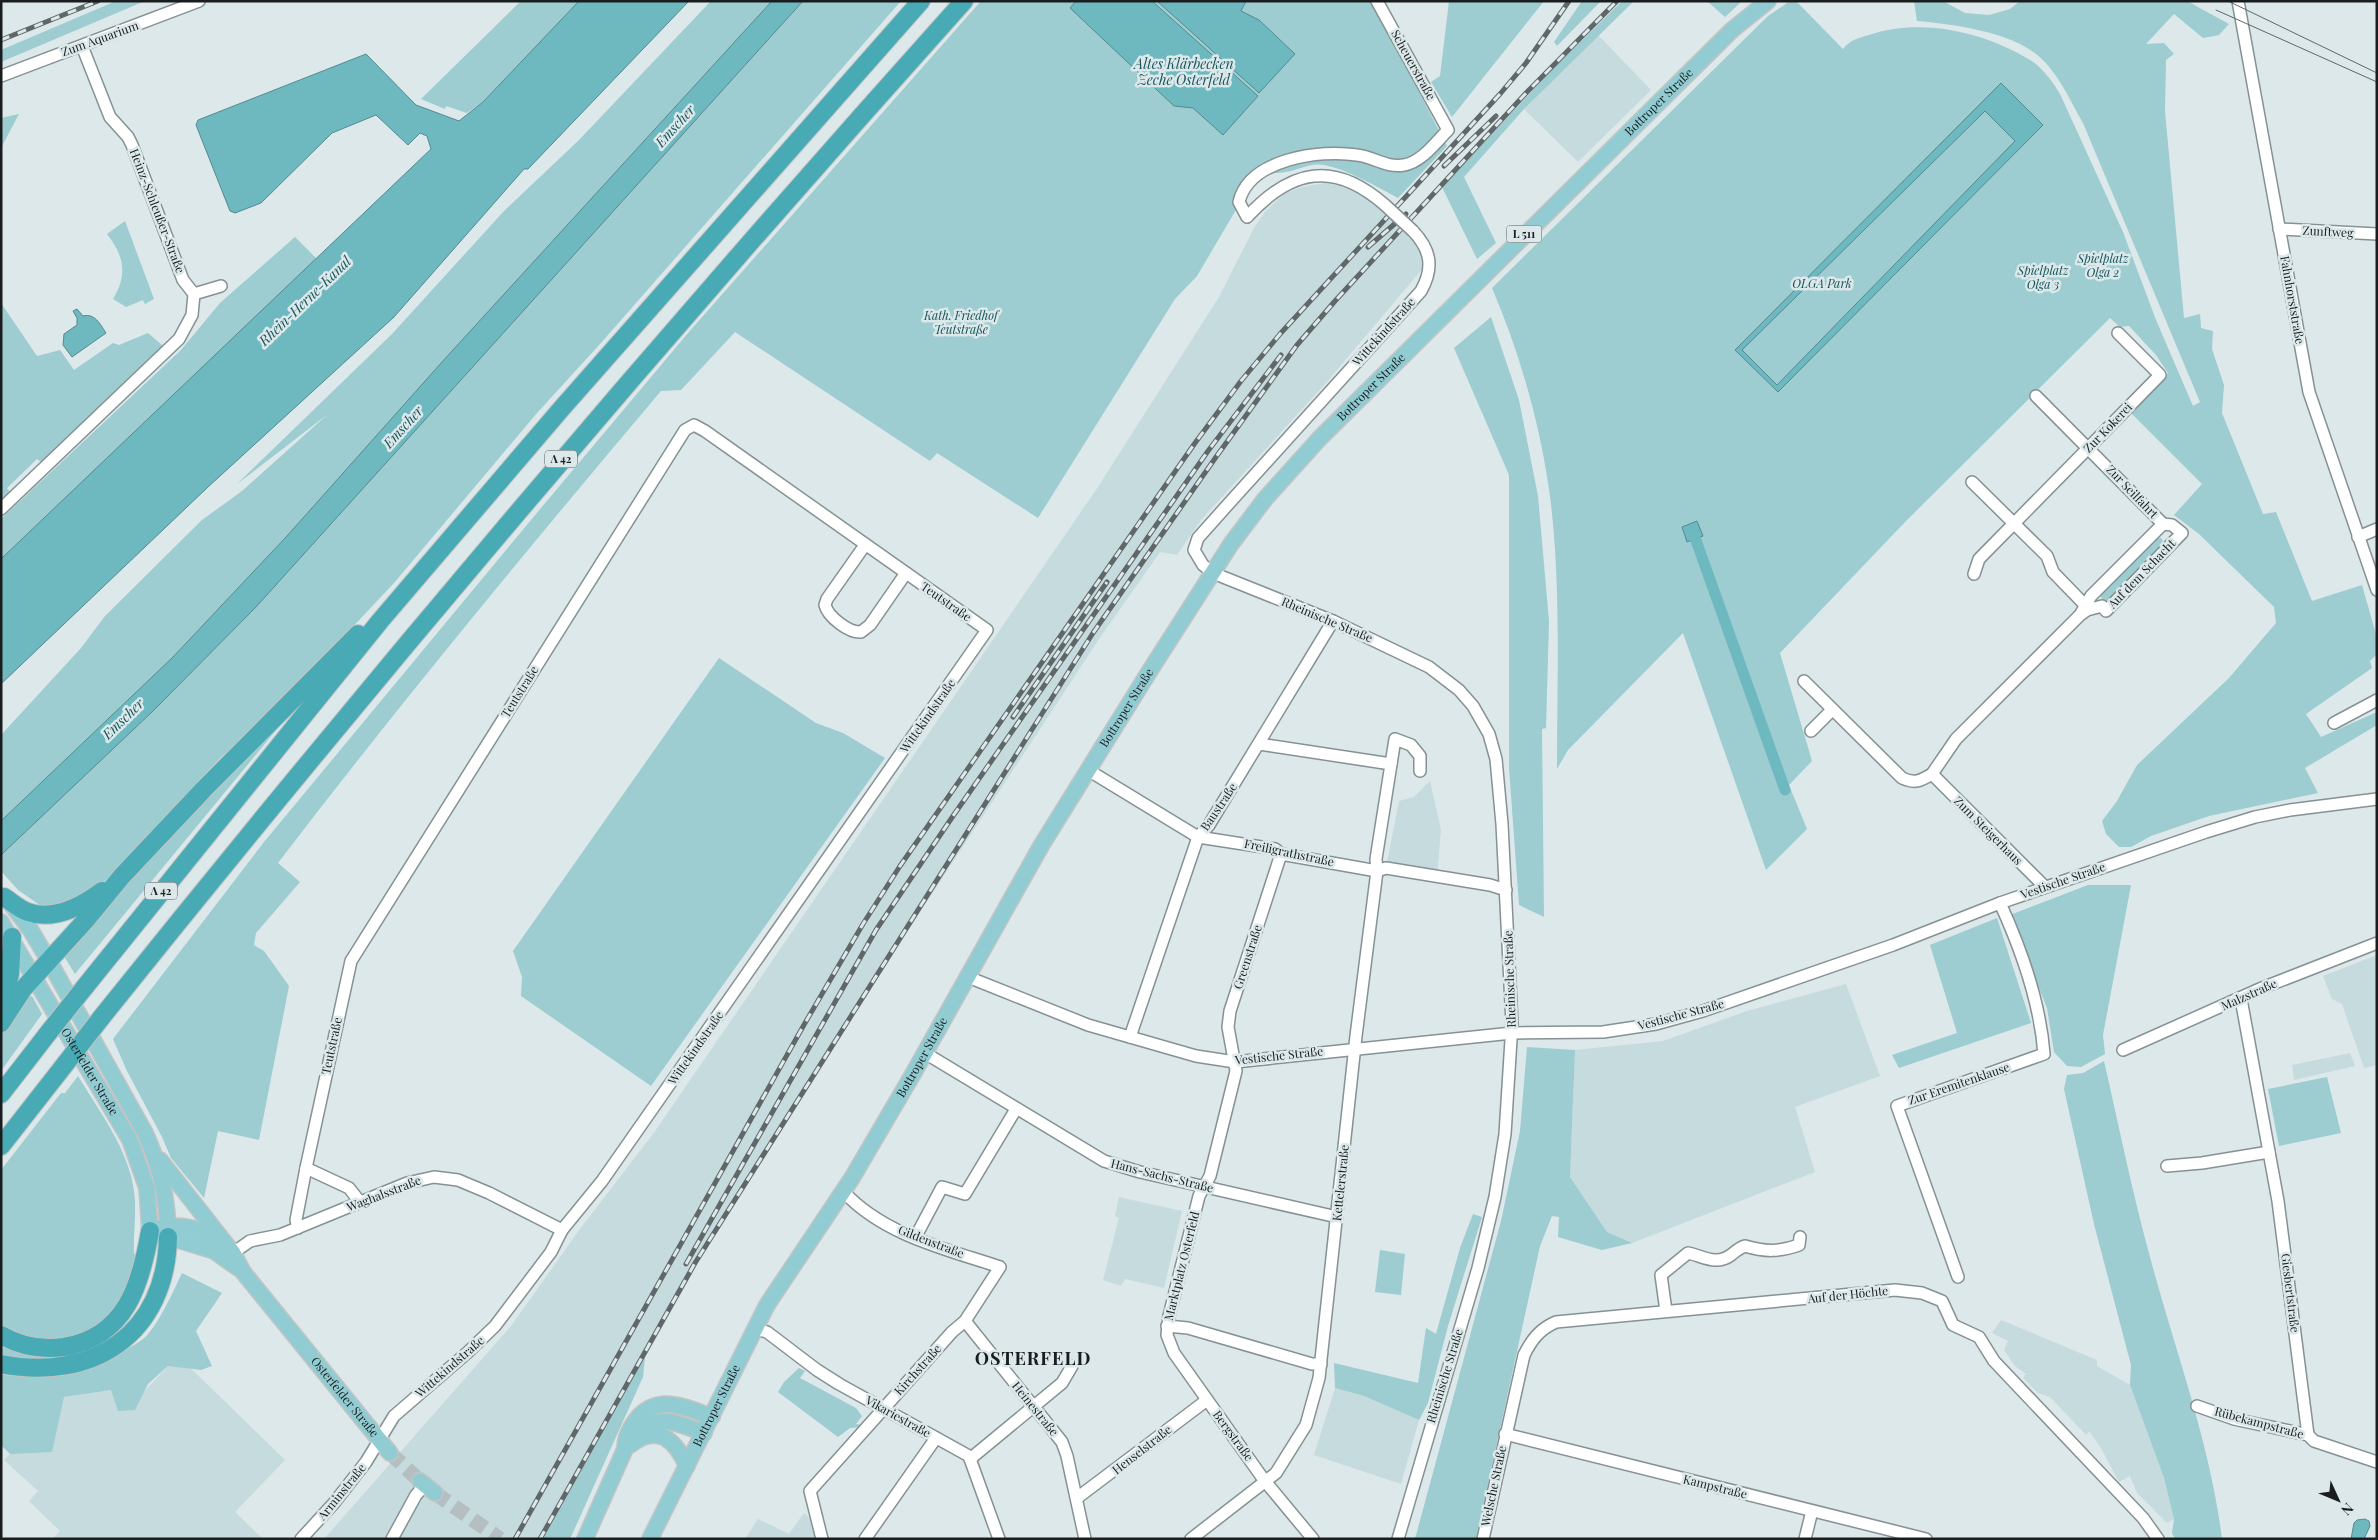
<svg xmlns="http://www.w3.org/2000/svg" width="2378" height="1540" font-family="'Playfair Display',serif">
	<rect width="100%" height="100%" fill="#dce8ea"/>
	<g fill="#c6dbde">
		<polygon points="1598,35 1651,90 1578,162 1524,109"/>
		<polygon points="1325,183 1366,191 1423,249 1424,267 1325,384 1201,520 1177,555 1160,552 1097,642 852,1016 701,1258 543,1539 324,1539 511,1326 580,1229 653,1134 1096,490 1219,297 1254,228 1265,212 1285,193 1302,187"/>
		<polygon points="1430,781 1441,830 1437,877 1386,868 1399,801 1414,797"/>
		<polygon points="2377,955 2377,1065 2364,1068 2342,1004 2332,999 2323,976"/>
		<polygon points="1846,984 1880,1076 1795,1107 1815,1172 1632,1243 1607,1232 1570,1177 1575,1050 1663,1041 1747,1011"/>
		<polygon points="2350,1053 2355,1066 2294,1080 2292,1065"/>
		<polygon points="1119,1197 1182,1211 1164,1288 1125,1279 1121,1286 1103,1280 1119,1218 1115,1216"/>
		<polygon points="2001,1320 2097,1360 2097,1366 2130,1385 2164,1478 2174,1519 2167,1523 2137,1493 2130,1476 2119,1482 2101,1448 2089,1431 2086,1435 2050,1397 2038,1393 2023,1378 2026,1374 2015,1366 2004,1350 2008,1341 1992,1333"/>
		<polygon points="178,1356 285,1460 235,1512 263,1539 53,1539 60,1531 29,1501 38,1491 4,1460 64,1397 111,1390 129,1407"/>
		<polygon points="1335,1388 1364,1396 1419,1420 1401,1484 1314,1455"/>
		<polygon points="804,1513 813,1521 818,1539 745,1539 758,1519 789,1534"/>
	</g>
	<g fill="#9dccd1">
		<polygon points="116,1 145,1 1,62 1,50"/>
		<polygon points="521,1 579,1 483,102 467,113 446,106 445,109 421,99"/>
		<polygon points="711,1 772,1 442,362 287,536 173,657 1,821 1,735 81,648 105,616 202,520 242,491 328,414 237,484 392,334 504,211 579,140"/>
		<polygon points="803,1 901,1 600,344 537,413 394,583 254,732 222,756 118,869 90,894 66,906 44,908 18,890 1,871 1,855 153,711 256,607"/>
		<path d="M981,1H1372L1447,146L1398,198C1375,186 1349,170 1324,165C1303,161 1287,181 1260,169L1197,276L1175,299L1038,518L937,453L930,461L735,332L681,390L661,391C531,545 401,702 278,863L300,882L256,933L254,945L264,951L289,986L259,1140L218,1131L204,1198L171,1158L162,1137L127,1071L113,1039L264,842L531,520L688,333Z"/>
		<polygon points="1449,1 1544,1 1452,117 1431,82 1440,76"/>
		<polygon points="1582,1 1601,1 1557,46 1554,42"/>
		<polygon points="1622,1 1634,1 1524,109 1464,177 1496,243 1477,259 1442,187 1547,75"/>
		<polygon points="1707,1 1742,1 1725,17"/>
		<path d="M1790,1H1796L1843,49C1850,40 1858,38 1869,35C1920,17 1985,32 2030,60C2042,67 2053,82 2060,94L2123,232L2156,320L2193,406L2200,402L2083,123C2070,100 2055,66 2032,51C2003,31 1952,24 1917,21L1914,1H1943L1965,13L1989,15L2010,9L2020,1H2187L2229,24L2219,35L2203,38L2174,14L2146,44L2164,43L2174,54L2166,60L2165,111L2184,318L2200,314L2201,328L2213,331L2212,349L2224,385L2222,413L2263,514L2276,512L2312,601L2362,585L2377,638V654L2370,661L2372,668L2306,714L2321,737L2377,712V725L2305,768L2318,793L2209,816L2151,836L2131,847H2119L2106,834L2102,821L2117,801L2137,765L2229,678L2276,623L2274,607L2199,534L2174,515L2202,484L2130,412L2168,373L2156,355L2129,326L2120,327L2110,318L1905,522L1780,653L1812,761L1789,785L1807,829L1766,870L1683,633L1568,750L1557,769C1557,681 1561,591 1551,504C1542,430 1521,356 1492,288L1768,16Z"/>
		<polygon points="19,114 1,148 1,118"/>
		<path d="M125,221L154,299L145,304L143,300L126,307L113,299C128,274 124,256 107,234Z"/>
		<polygon points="295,237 317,259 1,559 1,519 181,350 220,303"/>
		<polygon points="1,303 37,356 60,350 74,370 113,343 119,345 148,333 163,346 41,462 37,459 7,488 10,492 1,500"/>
		<polygon points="1491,317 1519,400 1538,496 1549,621 1546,728 1542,729 1544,917 1519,905 1509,768 1509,475 1454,348"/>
		<polygon points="2155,538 2161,538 2164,543 2110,601 2104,601 2101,597 2101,592"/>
		<polygon points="719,658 816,723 843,733 885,758 651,1086 521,996 522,977 513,951"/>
		<polygon points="280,721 282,723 75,974 62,953"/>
		<polygon points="2088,885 2131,885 2103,1035 2105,1054 2081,1067 2067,1066 2054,1052 2047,1008 2010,915"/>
		<polygon points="1997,918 2031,1023 1899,1068 1892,1055 1957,1033 1930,945"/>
		<polygon points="26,993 29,997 32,996 42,1014 1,1071 1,1031"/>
		<polygon points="1527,1047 1575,1050 1570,1177 1607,1232 1632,1243 1602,1250 1558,1237 1559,1217 1552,1216 1540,1246 1476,1539 1415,1539 1501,1221 1520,1131"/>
		<path d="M2104,1061C2119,1126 2132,1192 2150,1257C2175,1351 2210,1442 2222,1539H2175L2172,1533L2174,1519L2164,1478L2130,1385L2131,1365L2094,1224L2064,1089L2067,1075L2083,1073Z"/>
		<path d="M78,1076C99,1111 129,1150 134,1191C137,1212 133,1233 134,1254L140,1258L131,1287L100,1327L62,1341L21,1337L1,1327V1170L61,1093H65Z"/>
		<polygon points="2327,1077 2341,1133 2279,1146 2268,1089"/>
		<polygon points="1473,1214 1482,1217 1448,1326 1428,1403 1419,1420 1364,1396 1335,1388 1334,1363 1418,1383 1426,1328 1436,1334 1460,1248"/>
		<polygon points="1380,1250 1405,1254 1401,1295 1375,1292"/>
		<path d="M182,1273L222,1293L196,1331L212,1366L201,1370L168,1366L148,1384L135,1410L118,1411L111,1390L64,1397L52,1452L10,1454L1,1445V1374C37,1383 114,1361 143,1339C157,1328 174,1290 182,1273Z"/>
		<path d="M1,1344C32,1358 52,1356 84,1352L51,1361L1,1358Z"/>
		<polygon points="645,1357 643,1377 570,1539 543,1539"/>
		<polygon points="799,1368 805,1371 800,1378 856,1408 862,1416 856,1424 862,1425 861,1427 850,1428 838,1437 778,1392 784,1382"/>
	</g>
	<g fill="#6eb8c0" stroke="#548a8f" fill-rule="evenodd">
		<polygon points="579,1 689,1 528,169 524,169 394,317 208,487 1,684 1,559 431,149 427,136 420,133 408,145 376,115 332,133 261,203 235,213 230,211 196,125 198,120 366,54 416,105 459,121 483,102"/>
		<polygon points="772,1 803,1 256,607 153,711 1,855 1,821 173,657 287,536 442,362"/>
		<polygon points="1076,1 1152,1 1258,96 1223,135 1193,108 1174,106 1070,8"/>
		<polygon points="1157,1 1246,1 1241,11 1259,20 1295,54 1259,93"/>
		<path d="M2001,83L2043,125L1778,392L1735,350ZM1985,111L2015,141L1777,385L1742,350Z"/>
		<path d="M77,309L83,316C95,313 100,324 106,333L72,357L63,345L64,334L77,325V318L73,311Z"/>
		<polygon points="1697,521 1703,536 1687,542 1682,527"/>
		<polygon points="2365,1519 2369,1521 2370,1526 2364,1539 2351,1539 2354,1523 2357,1520"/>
	</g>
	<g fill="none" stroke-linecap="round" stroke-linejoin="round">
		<polyline stroke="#6eb8c0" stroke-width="11" points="1693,532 1785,790"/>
		<g stroke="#b5bfc1" stroke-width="15" stroke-dasharray="15 8" stroke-linecap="butt">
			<polyline points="390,1453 420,1481"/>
			<polyline points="435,1493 500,1539"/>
		</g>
		<g stroke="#859192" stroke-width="14">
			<g id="minor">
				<path d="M1377,1L1448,130C1436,142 1422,162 1404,165C1386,168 1374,157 1357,155C1320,149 1249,159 1239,202L1247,217C1291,169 1334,160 1385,205"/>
				<polyline points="2238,1 2309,392 2377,590"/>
				<polyline points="1,76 199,1"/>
				<polyline points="2279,229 2377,234"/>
				<polyline points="194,294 221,286"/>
				<polyline points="2036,396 2163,524"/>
				<polyline points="1972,482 2047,556 2053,572 2085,605"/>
				<polyline points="1,509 179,339 192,315 194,294 183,280 132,145 128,137 110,117 82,46"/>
				<polyline points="2358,537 2377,529"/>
				<path d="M865,545L827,599L825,605C828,617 849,633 861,632L870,625L906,573"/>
				<polyline points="1974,574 1979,559 2160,375 2118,333"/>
				<path d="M1804,681L1902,778C1915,784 1920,781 1932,774"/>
				<polyline points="2334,723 2377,700"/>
				<polyline points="1811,731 1832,710"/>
				<polyline points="1259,744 1391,764"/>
				<polyline points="1088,770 1198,837 1275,849 1281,854 1377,871 1386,868 1490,885 1506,890"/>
				<polyline points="1281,854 1230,1011 1228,1027 1236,1071 1210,1176 1199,1196 1169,1316 1167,1335 1174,1353 1264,1480 1313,1539"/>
				<polyline points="2045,887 1932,774 1956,739 2080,615 2091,596 2163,524 2172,525 2182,533 2106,611 2102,606 2087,610 2080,615"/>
				<polyline points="968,977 1088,1025 1196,1056 1235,1062 1512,1033 1603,1032 1656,1024 1703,1011 1893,945 2000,903 2206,832 2255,817 2290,810 2377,799"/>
				<polyline points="2241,999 2278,1201 2308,1435"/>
				<polyline points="1130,1037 1198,837 1209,825 1333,621"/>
				<polyline points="2123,1050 2262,988 2377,943"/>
				<polyline points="925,1053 1104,1161 1140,1172 1337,1217"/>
				<polyline points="2167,1166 2202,1163 2269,1152"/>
				<polyline points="298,1228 296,1220 306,1168"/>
				<polyline points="915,1238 942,1187 965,1194 1016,1109"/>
				<polyline points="233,1253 250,1241 280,1235 407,1183 434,1177 458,1180 489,1193 562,1230"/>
				<path d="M1958,1277L1897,1106L2044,1054C2040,1002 2022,951 2000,903"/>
				<path d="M1666,1311L1661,1275L1688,1253C1703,1256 1716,1266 1731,1255C1736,1251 1739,1248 1745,1246C1765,1252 1779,1252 1799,1245L1800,1237"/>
				<polyline points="965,1321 1062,1442 1067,1456 1085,1539"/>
				<polyline points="1167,1326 1188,1328 1312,1364 1321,1364"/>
				<polyline points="755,1329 767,1332 817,1370 839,1384 969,1456 999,1539"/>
				<polyline points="2197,1406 2234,1419 2308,1435 2314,1441 2377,1462"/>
				<polyline points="1505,1434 1926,1539"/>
				<polyline points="970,1459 1062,1383 1072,1366"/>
				<polyline points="1077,1498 1207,1400"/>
				<polyline points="301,1539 334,1503 366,1462 394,1416 468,1352 495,1326 551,1252 562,1230 602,1181 987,630 705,431 694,425 685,430 351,961 306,1168 349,1188 360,1202"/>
				<polyline points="392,1539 416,1495 425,1485"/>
				<path d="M822,1539L810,1491L952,1332L965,1321L1000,1267C946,1249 883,1235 843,1191"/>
				<polyline points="865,1539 936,1438"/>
				<polyline points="1191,1539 1276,1473 1306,1425 1319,1378 1356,1036 1377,871 1376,859 1395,739 1411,745 1420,756 1420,771"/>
				<path d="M1398,1539L1478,1268L1495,1197L1505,1134L1512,1024L1502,824L1496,759L1489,734L1473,706L1459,690L1429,667L1333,621L1213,573L1203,565L1194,550L1198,538L1223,510L1421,291C1434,268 1431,250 1413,231"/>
				<path d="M1483,1539L1524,1355C1532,1339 1540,1329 1556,1322L1895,1290L1922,1293L1942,1301L1953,1325L1979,1337L1994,1361L2143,1518L2158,1539"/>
				<polyline points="1805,1539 1812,1511"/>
			</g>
		</g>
		<g stroke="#c3c4c4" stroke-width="18">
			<g id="major">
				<path d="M11,904L30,929L49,961L145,1133C161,1167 168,1199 168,1237"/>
				<path id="s1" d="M1,922L130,1140L147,1188L150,1231"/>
				<path id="s2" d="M160,1160L233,1253L243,1272L390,1453"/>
				<path d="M160,1228C181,1223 202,1229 221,1241"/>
				<polyline points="159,1234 214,1251 238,1268"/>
				<path d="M632,1438C659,1411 673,1422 704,1433"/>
				<path d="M630,1445C658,1423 675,1440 687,1466"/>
				<polyline points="420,1481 435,1493"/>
				<path d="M585,1539L625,1449C625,1438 629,1430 636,1420C657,1393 686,1407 712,1417"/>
				<path id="s3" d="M650,1539L767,1305L852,1178L913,1074L1041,846L1149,672L1231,544L1265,499L1319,439L1732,30L1768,1"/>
			</g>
		</g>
		<g stroke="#c3c4c4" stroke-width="20">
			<g id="highway">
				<path d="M4,897C12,902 19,909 28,912C54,921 82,906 102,891"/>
				<polyline points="84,988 380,621 562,408 921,1"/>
				<polyline points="1,1011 10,974 12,937"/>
				<path d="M101,1018C379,671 667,332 964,1"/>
				<polyline points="1,1023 23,989 85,921 122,876 204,789 358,634"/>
				<polyline points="1,1094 49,1032"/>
				<polyline points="1,1146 66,1063"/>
				<path d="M1,1335C20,1346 42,1350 64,1347C126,1337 141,1284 150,1231"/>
				<path d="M1,1364C93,1382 166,1334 168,1237"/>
			</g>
		</g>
		<use href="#minor" stroke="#fff" stroke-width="11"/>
		<use href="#major" stroke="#91ccd3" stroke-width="15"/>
		<use href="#highway" stroke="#47aab5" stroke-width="18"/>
		<g stroke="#606768" stroke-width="1">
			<polyline points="2228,1 2377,73"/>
			<polyline points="2216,10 2377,82"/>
		</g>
		<g stroke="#606768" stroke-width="5">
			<g id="rail">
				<polyline points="1,40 98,1"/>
				<polyline points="1444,166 1496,116"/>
				<polyline points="1368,247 1406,214"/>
				<polyline points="1013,717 1107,582"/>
				<polyline points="686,1264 876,930 953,816 1208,451 1281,355"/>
				<polyline points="515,1539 805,1023 863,924 900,866 1195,443 1241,381 1280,334 1500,94 1526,63 1569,1"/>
				<polyline points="540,1539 695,1263 1093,633 1216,457 1297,345 1335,301 1527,92 1617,1"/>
			</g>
		</g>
		<use href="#rail" stroke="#dce8ea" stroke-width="3" stroke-dasharray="9" stroke-linecap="butt"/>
		<g stroke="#859192" stroke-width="14" stroke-linecap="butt">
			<polyline id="minor-bridge" points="1385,205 1413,231"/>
		</g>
		<g stroke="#c3c4c4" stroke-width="20" stroke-linecap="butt">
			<g id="highway-bridge">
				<polyline points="49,1032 84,988"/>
				<polyline points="66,1063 101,1018"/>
			</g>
		</g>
		<use href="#minor-bridge" stroke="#fff" stroke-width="11"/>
		<use href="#highway-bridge" stroke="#47aab5" stroke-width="18"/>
	</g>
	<g text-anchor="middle" stroke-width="5" stroke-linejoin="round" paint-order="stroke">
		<g fill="#dce8ea" stroke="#545a5b" stroke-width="1">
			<rect x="1506.5" y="225.5" width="35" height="17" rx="4"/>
			<rect x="545" y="450.5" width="32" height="17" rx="4"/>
			<rect x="145" y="882.5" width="32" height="17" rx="4"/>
		</g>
		<g font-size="11" font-weight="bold" fill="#191d1e">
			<text x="1524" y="238">L 511</text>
			<text x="561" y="463">A 42</text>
			<text x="161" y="895">A 42</text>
		</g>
		<g font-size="12" fill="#191d1e" stroke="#dce8ea">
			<text transform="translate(100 39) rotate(-20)" y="4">Zum Aquarium</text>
			<text transform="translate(1413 65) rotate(61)" y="4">Scheuerstraße</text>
			<text dy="4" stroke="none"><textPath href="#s3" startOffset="1769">Bottroper Straße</textPath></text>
			<text transform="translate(157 211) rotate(69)" y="4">Heinz-Schleußer-Straße</text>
			<text transform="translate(2328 232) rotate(3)" y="4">Zunftweg</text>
			<text transform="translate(2292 300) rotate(80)" y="4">Fahnhorststraße</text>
			<text transform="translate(1384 332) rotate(-48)" y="4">Wittekindstraße</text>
			<text dy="4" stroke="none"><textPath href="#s3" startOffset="1364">Bottroper Straße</textPath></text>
			<text transform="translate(2108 428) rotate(-46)" y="4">Zur Kokerei</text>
			<text transform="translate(2132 492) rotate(46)" y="4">Zur Seilfahrt</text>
			<text transform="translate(2142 574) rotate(-46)" y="4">Auf dem Schacht</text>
			<text transform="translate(946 602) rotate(35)" y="4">Teutstraße</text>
			<text transform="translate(1327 620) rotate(23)" y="4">Rheinische Straße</text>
			<text transform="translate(520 692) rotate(-58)" y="4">Teutstraße</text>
			<text dy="4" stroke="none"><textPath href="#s3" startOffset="959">Bottroper Straße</textPath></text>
			<text transform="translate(928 716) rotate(-55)" y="4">Wittekindstraße</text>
			<text transform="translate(1219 807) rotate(-56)" y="4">Baustraße</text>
			<text transform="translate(1988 831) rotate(45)" y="4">Zum Steigerhaus</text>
			<text transform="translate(1289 853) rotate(12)" y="4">Freiligrathstraße</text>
			<text transform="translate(2063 881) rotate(-19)" y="4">Vestische Straße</text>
			<text transform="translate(1248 957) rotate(-72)" y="4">Greenstraße</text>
			<text transform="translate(1510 979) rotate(-92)" y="4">Rheinische Straße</text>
			<text transform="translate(2249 995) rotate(-24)" y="4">Malzstraße</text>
			<text transform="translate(1681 1015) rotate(-15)" y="4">Vestische Straße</text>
			<text transform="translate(332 1046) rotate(-78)" y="4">Teutstraße</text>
			<text transform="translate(696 1048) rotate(-55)" y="4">Wittekindstraße</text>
			<text transform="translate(1279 1056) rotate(-6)" y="4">Vestische Straße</text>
			<text dy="4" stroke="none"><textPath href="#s3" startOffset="554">Bottroper Straße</textPath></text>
			<text dy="4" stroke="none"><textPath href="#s1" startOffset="174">Osterfelder Straße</textPath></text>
			<text transform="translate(1959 1084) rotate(-19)" y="4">Zur Eremitenklause</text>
			<text transform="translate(1162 1176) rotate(14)" y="4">Hans-Sachs-Straße</text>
			<text transform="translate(1341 1183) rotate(-84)" y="4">Kettelerstraße</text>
			<text transform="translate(384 1194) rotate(-21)" y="4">Waghalsstraße</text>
			<text transform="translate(931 1242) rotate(21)" y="4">Gildenstraße</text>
			<text transform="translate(1182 1266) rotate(-76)" y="4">Marktplatz Osterfeld</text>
			<text transform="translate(2290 1293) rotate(83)" y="4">Giesbertstraße</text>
			<text transform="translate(1848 1295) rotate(-6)" y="4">Auf der Höchte</text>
			<text transform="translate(450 1367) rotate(-41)" y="4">Wittekindstraße</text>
			<text transform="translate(918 1370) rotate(-48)" y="4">Kirchstraße</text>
			<text transform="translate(1445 1376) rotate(-73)" y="4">Rheinische Straße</text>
			<text dy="4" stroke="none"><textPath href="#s2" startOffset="301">Osterfelder Straße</textPath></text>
			<text dy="4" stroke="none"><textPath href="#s3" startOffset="149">Bottroper Straße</textPath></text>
			<text transform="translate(1035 1409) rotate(51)" y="4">Heinestraße</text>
			<text transform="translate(898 1417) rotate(29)" y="4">Vikariestraße</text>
			<text transform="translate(2259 1423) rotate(15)" y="4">Rübekampstraße</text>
			<text transform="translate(1233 1436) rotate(54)" y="4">Bergstraße</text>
			<text transform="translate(1142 1450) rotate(-38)" y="4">Henselstraße</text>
			<text transform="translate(1494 1486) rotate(-78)" y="4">Welsche Straße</text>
			<text transform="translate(1715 1487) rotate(14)" y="4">Kampstraße</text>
			<text transform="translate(342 1492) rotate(-51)" y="4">Arminstraße</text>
		</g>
		<g font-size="12" font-style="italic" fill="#13545a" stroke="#dce8ea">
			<text x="2103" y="263">Spielplatz<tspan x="2103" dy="14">Olga 2</tspan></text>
			<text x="2043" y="275">Spielplatz<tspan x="2043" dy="14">Olga 3</tspan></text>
			<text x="1822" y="288">OLGA Park</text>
			<text x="961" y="320">Kath. Friedhof<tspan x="961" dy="14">Teutstraße</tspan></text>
		</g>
		<g font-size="14" font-style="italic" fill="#18575e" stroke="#dce8ea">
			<text x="1184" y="69">Altes Klärbecken<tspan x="1184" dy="16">Zeche Osterfeld</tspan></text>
			<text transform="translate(675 126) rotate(-48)" y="5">Emscher</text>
			<text transform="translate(305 301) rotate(-44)" y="5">Rhein-Herne-Kanal</text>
			<text transform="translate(403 427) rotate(-48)" y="5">Emscher</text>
			<text transform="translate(123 719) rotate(-44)" y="5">Emscher</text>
		</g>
		<g font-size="18" font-weight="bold" letter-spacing="1" fill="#191d1e" stroke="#dce8ea">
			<text x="1033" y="1365">OSTERFELD</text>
		</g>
	</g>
	<rect width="2378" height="1540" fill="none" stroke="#191d1e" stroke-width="5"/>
	<g transform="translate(2338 1500) rotate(134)" stroke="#dce8ea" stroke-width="4" paint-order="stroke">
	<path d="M0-4L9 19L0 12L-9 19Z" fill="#191d1e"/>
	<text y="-8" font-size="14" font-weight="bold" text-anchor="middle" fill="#191d1e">N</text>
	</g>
</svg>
